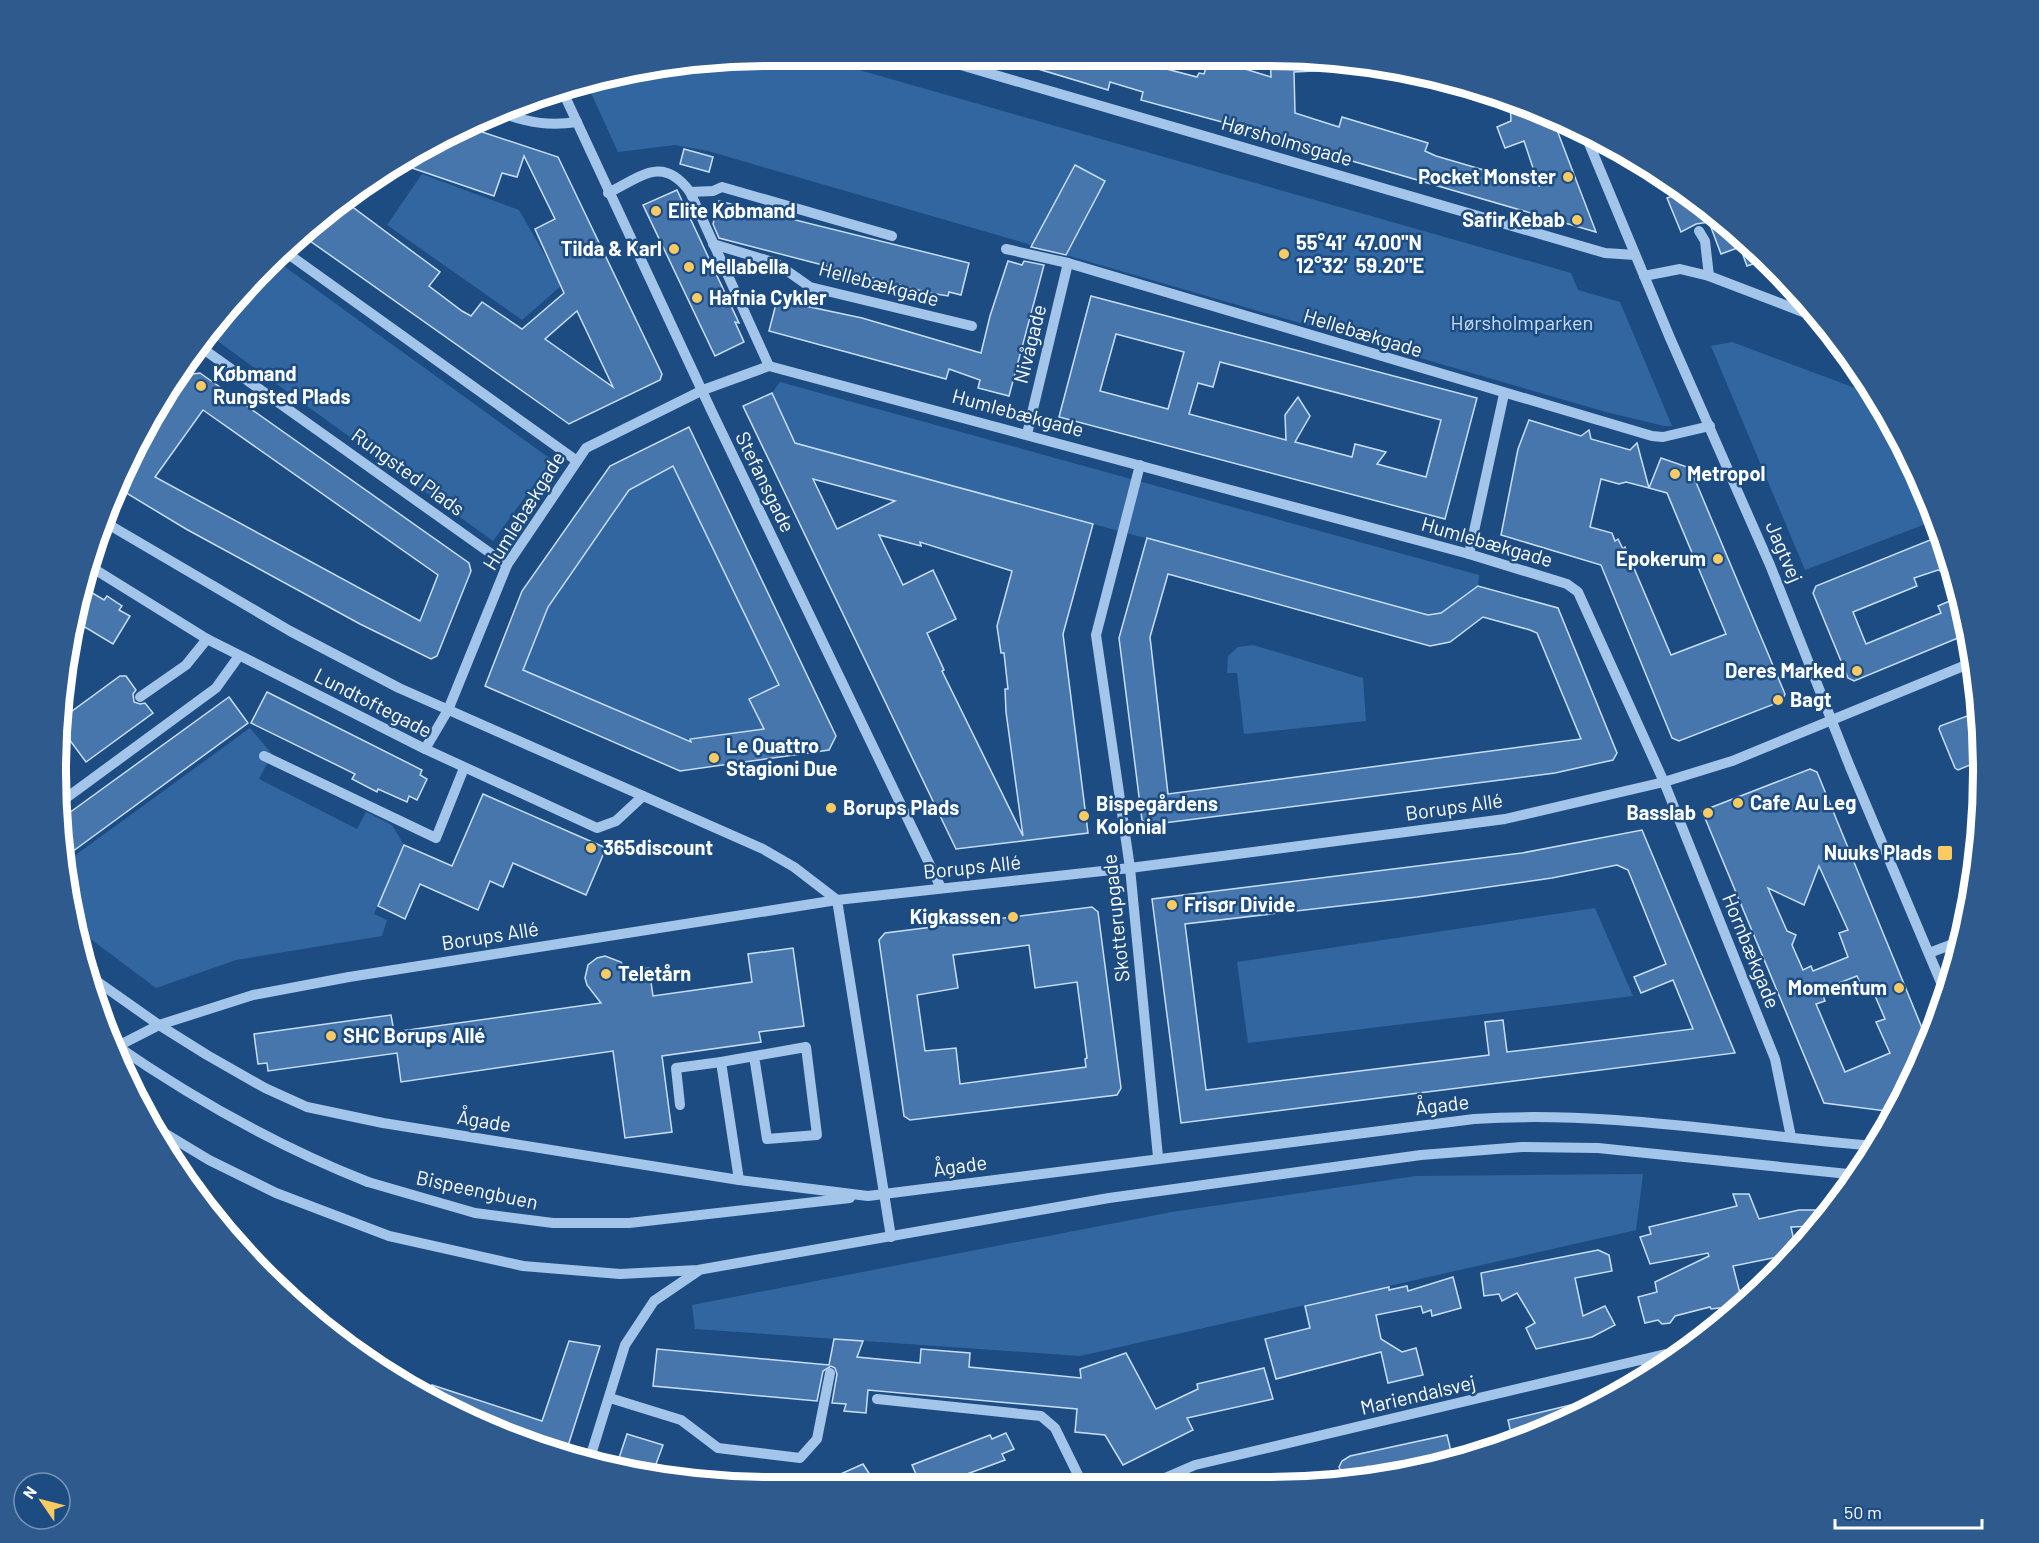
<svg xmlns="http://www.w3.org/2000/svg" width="2039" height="1543" font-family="Barlow,sans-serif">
	<rect width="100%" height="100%" fill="#1d4c83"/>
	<g fill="#3166a1">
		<polygon points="771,56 810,56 1571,273 1578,290 1620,302 1672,426 1664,426 1606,412 708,151 675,145 618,152 585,80"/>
		<polygon points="422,174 519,210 562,285 522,320 387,225"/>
		<polygon points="274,259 552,460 493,541 212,337 257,276"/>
		<polygon points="1732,342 1874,395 1929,497 1936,520 1805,570 1711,346"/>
		<polygon points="780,382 1479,575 1478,586 1441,613 1428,615 795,443 772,393"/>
		<polygon points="673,466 796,720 793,725 684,739 523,670 548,607 629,490"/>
		<polygon points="1253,645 1363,678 1366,721 1244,734 1237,673 1227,673 1228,656 1238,647"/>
		<polygon points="250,728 272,754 259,779 357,829 366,812 392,825 404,845 374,914 387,920 382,936 236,960 156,988 80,931 66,862"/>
		<polygon points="1595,908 1633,996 1248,1043 1237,962"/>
		<polygon points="1643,1174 1636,1230 1080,1356 695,1329 692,1305 1172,1212 1416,1176"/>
	</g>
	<g fill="#4676ac" stroke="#c8def7" stroke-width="1.5" fill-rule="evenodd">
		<polygon points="1008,56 1099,56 1115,60 1116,56 1140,57 1157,62 1155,66 1197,77 1199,73 1204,74 1209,58 1271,77 1270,57 1314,57 1334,60 1335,70 1294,72 1295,113 1339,127 1342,117 1428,143 1425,151 1436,156 1539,186 1524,141 1505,148 1497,127 1511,121 1510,101 1552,117 1596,232 1280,140 1266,134 1141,100 1143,92 1110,82 1108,90 1008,60"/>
		<path d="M470,128L558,157L662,374L660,380L569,424L303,236L347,203L440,272L429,286L462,311L471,316L482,302L522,329L564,293L535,229L555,219L524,156L517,177L502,173L494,196L412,168L418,150ZM577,311L613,387L545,339Z"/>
		<polygon points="684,149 713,157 709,172 680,164"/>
		<polygon points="1075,165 1105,181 1066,255 1031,247"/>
		<polygon points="677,190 739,323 735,322 744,342 715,356 643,205"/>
		<polygon points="1684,192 1767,259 1747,266 1740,247 1721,254 1709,222 1696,224 1681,232 1667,198"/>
		<polygon points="719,201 969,263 961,295 949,292 948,296 930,293 719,238 713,224"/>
		<polygon points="1008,261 1022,265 1024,261 1044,265 1009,396 978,388 980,380 949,369 946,379 769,331 777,300 862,318 981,353 990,316"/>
		<path d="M1091,296L1477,398L1445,519L1059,417ZM1116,334L1184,352L1168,409L1100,391ZM1220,362L1441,420L1426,477L1377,464L1386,452L1355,444L1352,457L1295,442L1310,416L1298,397L1285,415L1286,440L1189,414L1198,383L1213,387Z"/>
		<path d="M200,373L469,563L471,571L437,656L431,659L360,624L186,529L118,488L124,471L193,374ZM203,410L438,575L420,621L155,477Z"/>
		<path d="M772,393L795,443L1093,524L1063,634L1088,833L956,849L743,406ZM813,479L895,501L837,529ZM879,535L921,546L920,542L1012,571L997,626L1001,653H1004L1008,689H1005L1006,712L1023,836L942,671L944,670L927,633L956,619L933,570L903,585Z"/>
		<polygon points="1529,420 1581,436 1589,430 1591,439 1630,450 1637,443 1649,488 1626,482 1619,484 1601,479 1590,527 1612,533 1615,541 1618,539 1623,549 1625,547 1671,655 1726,634 1667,493 1649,488 1661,458 1690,468 1785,694 1782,701 1679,741 1672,738 1601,565 1501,535 1518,449"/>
		<path d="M689,427L836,736L829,750L680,771L485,686L522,591L610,466ZM673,466L779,685L749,699L764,729L690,739L691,742L523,670L548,607L629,490Z"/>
		<path d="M1147,538L1428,615L1441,613L1478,586L1558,608L1617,753L1613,760L1555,773L1148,825L1142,820L1119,638ZM1168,574L1430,646L1450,642L1483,617L1530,630L1537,633L1581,739L1168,794L1150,637Z"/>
		<polygon points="1935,538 1942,540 1952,575 1938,570 1914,578 1917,586 1853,612 1866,644 1941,613 1938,606 1959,597 1970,633 1854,681 1848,678 1813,593 1816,586"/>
		<polygon points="84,588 104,600 107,596 122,606 119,610 130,616 113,644 73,620"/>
		<polygon points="120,676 126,676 136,690 133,694 134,702 140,704 145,703 153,713 86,762 63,731 64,717"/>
		<polygon points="267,692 422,770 420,775 427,779 417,800 409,796 407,802 378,789 377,792 352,779 355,774 251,723"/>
		<polygon points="229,697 248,723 65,857 58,821"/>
		<polygon points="1978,712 1982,760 1958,770 1955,768 1939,729 1940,726"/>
		<path d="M1810,769L1817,772L1929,1045L1894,1112L1824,1103L1702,811ZM1819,866L1848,930L1839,933L1848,957L1813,971L1811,966L1803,970L1792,945L1796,935L1787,931L1768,888L1804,905ZM1857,976L1862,987L1870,984L1885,1019L1876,1022L1890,1053L1845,1072L1816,1004L1825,1001L1821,990Z"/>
		<polygon points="483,794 606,848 586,895 513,863 503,887 490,881 478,910 420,884 405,919 378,906 404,845 452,866"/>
		<path d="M1642,830L1735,1053L1181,1123L1152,899L1522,853ZM1617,865L1628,870L1666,964L1634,977L1641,993L1673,980L1693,1029L1507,1052L1503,1020L1485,1022L1489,1055L1206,1090L1185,924L1417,897L1552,878Z"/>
		<path d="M1092,907L1098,912L1121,1088L1117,1095L910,1120L904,1116L879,940L885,933ZM1029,945L1035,988L1077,982L1087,1058L1085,1059L1086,1067L960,1084L956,1048L925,1051L917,995L958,988L953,955Z"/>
		<polygon points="793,948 804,1026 759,1032 761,1042 662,1056 672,1132 625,1138 613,1051 401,1082 397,1053 268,1071 267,1063 258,1064 254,1034 391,1015 394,1032 601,1003 587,985 585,978 588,965 597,958 605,956 621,962 626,971 649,968 653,996 752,982 748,954"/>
		<polygon points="1733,1194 1749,1194 1759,1219 1799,1210 1829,1210 1816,1226 1791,1227 1796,1250 1793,1254 1733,1266 1742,1301 1727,1307 1711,1309 1710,1307 1675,1316 1670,1323 1662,1324 1658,1320 1645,1323 1638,1297 1657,1292 1655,1282 1709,1256 1708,1253 1650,1264 1640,1237 1651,1234 1649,1227 1737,1206"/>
		<polygon points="1598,1250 1609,1255 1612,1271 1575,1278 1583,1316 1605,1306 1615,1325 1592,1337 1536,1349 1526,1328 1535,1323 1517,1293 1502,1301 1499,1294 1484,1296 1481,1273"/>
		<polygon points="1453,1277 1461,1308 1432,1316 1431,1310 1423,1313 1421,1306 1376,1315 1381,1339 1402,1352 1416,1348 1423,1375 1388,1383 1381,1352 1276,1379 1265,1339 1310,1328 1305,1306 1389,1287 1389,1290 1407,1286 1408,1291"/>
		<polygon points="834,1339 863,1341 857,1357 920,1363 921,1349 970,1353 969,1367 1081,1378 1080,1369 1126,1353 1156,1409 1198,1389 1197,1384 1264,1368 1273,1399 1187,1418 1193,1430 1123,1465 1105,1435 1075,1432 1077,1409 868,1390 866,1413 844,1411 846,1404 832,1403 837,1374 835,1368 831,1366 823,1371 817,1401 653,1386 657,1349 829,1365"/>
		<polygon points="569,1341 600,1346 565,1455 541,1449 428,1394 432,1385 542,1421"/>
		<polygon points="1575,1404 1577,1410 1513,1442 1508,1420"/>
		<polygon points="1006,1433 1014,1449 1002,1454 1005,1460 948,1481 919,1481 912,1465 990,1435 992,1439"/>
		<polygon points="627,1434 663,1445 652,1475 616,1467"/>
		<polygon points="1447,1435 1453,1460 1371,1479 1368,1466 1349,1475 1342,1473 1339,1467 1342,1461 1350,1456"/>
		<polygon points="863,1464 874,1481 825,1481"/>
	</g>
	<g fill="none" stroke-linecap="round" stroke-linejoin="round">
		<g stroke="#a4c5ea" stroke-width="10">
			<polyline points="930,56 1605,253 1635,255"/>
			<polyline points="562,90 711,410 941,888"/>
			<path d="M504,114C530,123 550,126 577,122"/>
			<polyline points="1583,129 1670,338 1770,565 1850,767 1945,992"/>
			<polyline points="690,192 713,191 722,187 892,236"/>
			<path d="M608,193C642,176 663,155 690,192L769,366"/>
			<polyline points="1699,231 1705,241 1709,276"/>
			<polyline points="713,244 776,263 810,287 972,326"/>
			<polyline points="1006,249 1068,263 1652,436 1663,437 1710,426"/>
			<polyline points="284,251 577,461"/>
			<polyline points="1644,276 1680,269 1709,276 1816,317"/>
			<polyline points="199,346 507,565"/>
			<polyline points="1027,434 1068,263"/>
			<polyline points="1140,465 1096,635 1130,868 1158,1157"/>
			<polyline points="106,523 290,631 399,688 763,849 794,867 837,900"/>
			<polyline points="1469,554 1504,394"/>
			<polyline points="91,567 207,639 425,749 597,828 616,821 643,796"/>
			<polyline points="140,697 186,665 207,639"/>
			<polyline points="425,749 448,710 507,565 586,448 703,390 769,366 1469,554 1567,584 1578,592 1664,782 1775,1059 1791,1137"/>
			<polyline points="264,756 436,838 464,768"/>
			<polyline points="58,804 216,688 239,656"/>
			<polyline points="837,900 891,1237"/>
			<polyline points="1929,953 1961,941"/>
			<path d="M88,975L159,1025L207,1055L265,1088L307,1107L383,1123L739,1180L868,1196L1474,1119C1610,1110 1740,1135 1876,1146"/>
			<polyline points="116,1047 159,1025 253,995 349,977 837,900 1130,868 1505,819 1664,782 1732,761 1973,662"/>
			<polyline points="680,1105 676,1068 721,1062"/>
			<polyline points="156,1128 209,1160 276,1193 389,1236 523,1266 620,1274 698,1270 1109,1198 1421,1155 1522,1147 1598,1148 1858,1175"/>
			<polyline points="739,1180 721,1062 806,1047 817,1135 767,1139 754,1056"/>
			<polyline points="368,1182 475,1213 553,1223 629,1223 850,1198"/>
			<polyline points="1645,1359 1649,1375"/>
			<polyline points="610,1398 681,1420 718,1448 800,1458 817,1439 830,1373"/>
			<polyline points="877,1399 1041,1416 1055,1428 1081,1481"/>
			<polyline points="589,1461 625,1345 654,1301 698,1271"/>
			<polyline points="1158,1481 1195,1465 1687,1349"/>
		</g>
		<path stroke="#a4c5ea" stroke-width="10" d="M114,1044C195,1100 277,1146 368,1182"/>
	</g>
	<g fill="#f9cb62" stroke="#1d4c83" stroke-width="2">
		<circle cx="1568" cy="177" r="6"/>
		<circle cx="656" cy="211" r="6"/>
		<circle cx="1577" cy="220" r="6"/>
		<circle cx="674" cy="249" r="6"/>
		<circle cx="1284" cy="254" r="6"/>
		<circle cx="689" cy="267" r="6"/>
		<circle cx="697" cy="298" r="6"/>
		<circle cx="201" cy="386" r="6"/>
		<circle cx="1675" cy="474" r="6"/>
		<circle cx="1718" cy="559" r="6"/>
		<circle cx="1857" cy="671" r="6"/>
		<circle cx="1778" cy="700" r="6"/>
		<circle cx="714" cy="758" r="6"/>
		<circle cx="1738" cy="803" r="6"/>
		<circle cx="831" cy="808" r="6"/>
		<circle cx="1708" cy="813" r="6"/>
		<circle cx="1084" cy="816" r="6"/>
		<circle cx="591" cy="848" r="6"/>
		<rect x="1937" y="845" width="16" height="16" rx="3"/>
		<circle cx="1172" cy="905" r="6"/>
		<circle cx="1013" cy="917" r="6"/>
		<circle cx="606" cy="974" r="6"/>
		<circle cx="1899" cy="988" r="6"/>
		<circle cx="331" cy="1036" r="6"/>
	</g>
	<g text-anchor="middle" stroke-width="5" stroke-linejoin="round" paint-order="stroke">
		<g font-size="20" fill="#fff" stroke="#1d4c83">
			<text transform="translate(1287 141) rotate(16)" y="7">Hørsholmsgade</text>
			<text transform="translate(879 284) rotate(15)" y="7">Hellebækgade</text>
			<text transform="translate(1363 333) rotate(17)" y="7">Hellebækgade</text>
			<text transform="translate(1030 344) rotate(-76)" y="7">Nivågade</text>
			<text transform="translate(1018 413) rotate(15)" y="7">Humlebækgade</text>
			<text transform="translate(408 472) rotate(36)" y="7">Rungsted Plads</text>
			<text transform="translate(765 482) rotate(64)" y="7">Stefansgade</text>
			<text transform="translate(524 511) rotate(-58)" y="7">Humlebækgade</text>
			<text transform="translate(1487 542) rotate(16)" y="7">Humlebækgade</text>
			<text transform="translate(1784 552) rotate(67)" y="7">Jagtvej</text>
			<text transform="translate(373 703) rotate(27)" y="7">Lundtoftegade</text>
			<text transform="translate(1454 807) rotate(-8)" y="7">Borups Allé</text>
			<text transform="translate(972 867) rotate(-6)" y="7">Borups Allé</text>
			<text transform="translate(1116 918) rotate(-96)" y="7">Skotterupgade</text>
			<text transform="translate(490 936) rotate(-9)" y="7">Borups Allé</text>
			<text transform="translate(1751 951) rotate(68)" y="7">Hornbækgade</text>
			<text transform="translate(1442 1105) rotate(-7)" y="7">Ågade</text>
			<text transform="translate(484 1121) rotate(9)" y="7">Ågade</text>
			<text transform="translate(960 1166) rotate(-8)" y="7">Ågade</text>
			<text transform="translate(477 1190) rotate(12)" y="7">Bispeengbuen</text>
			<text transform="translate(1418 1395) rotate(-13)" y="7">Mariendalsvej</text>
		</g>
		<g font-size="20" font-weight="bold" fill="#fff" stroke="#1d4c83" text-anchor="start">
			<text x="1556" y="184" text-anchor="end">Pocket Monster</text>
			<text x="668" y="218">Elite Købmand</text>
			<text x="1565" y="227" text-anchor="end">Safir Kebab</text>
			<text x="1296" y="250">55°41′47.00"N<tspan x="1296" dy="23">12°32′59.20"E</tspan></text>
			<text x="662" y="256" text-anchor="end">Tilda &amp; Karl</text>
			<text x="701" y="274">Mellabella</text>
			<text x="709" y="305">Hafnia Cykler</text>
			<text x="213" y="381">Købmand<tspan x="213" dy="23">Rungsted Plads</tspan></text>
			<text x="1687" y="481">Metropol</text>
			<text x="1706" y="566" text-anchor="end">Epokerum</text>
			<text x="1845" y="678" text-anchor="end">Deres Marked</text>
			<text x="1790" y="707">Bagt</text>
			<text x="726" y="753">Le Quattro<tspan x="726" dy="23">Stagioni Due</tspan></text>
			<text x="1750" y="810">Cafe Au Leg</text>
			<text x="1096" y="811">Bispegårdens<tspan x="1096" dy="23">Kolonial</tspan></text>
			<text x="843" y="815">Borups Plads</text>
			<text x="1696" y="820" text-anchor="end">Basslab</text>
			<text x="603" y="855">365discount</text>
			<text x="1932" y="860" text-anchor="end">Nuuks Plads</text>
			<text x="1184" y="912">Frisør Divide</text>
			<text x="1001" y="924" text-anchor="end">Kigkassen</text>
			<text x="618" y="981">Teletårn</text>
			<text x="1887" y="995" text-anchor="end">Momentum</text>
			<text x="343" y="1043">SHC Borups Allé</text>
		</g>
		<g font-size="20" fill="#c8def7" stroke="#1d4c83">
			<text x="1522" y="330">Hørsholmparken</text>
		</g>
	</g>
	<path d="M0 0H2039V1543H0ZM771 66H1268A705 705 0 0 1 1973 771V772A705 705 0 0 1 1268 1477H771A705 705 0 0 1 66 772V771A705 705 0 0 1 771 66Z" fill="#2f5a8d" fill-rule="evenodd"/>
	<path fill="none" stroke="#fff" stroke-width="8" d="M771 66H1268A705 705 0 0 1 1973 771V772A705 705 0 0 1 1268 1477H771A705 705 0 0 1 66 772V771A705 705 0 0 1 771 66Z"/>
	<g transform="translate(42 1501) rotate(305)"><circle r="28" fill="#1d4c83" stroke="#7794b5" stroke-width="1.5"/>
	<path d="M0-4.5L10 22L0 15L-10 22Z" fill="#f9cb62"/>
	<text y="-9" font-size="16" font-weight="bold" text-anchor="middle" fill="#ffffff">N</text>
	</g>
	<path d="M1835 1519v9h147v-9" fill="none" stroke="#ffffff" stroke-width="3"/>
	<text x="1844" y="1519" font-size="18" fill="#ffffff" stroke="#1d4c83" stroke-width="4.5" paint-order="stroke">50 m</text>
</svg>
